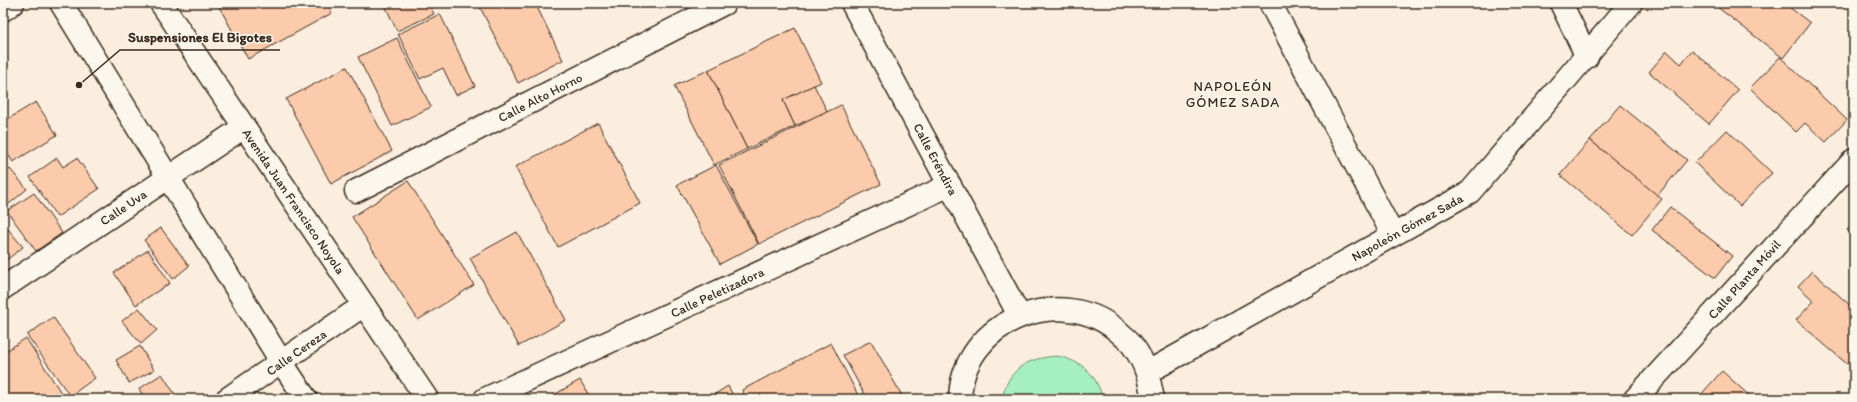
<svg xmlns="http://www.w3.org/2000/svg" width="1857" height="402" font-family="Itim,sans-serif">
	<rect width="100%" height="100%" fill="#fbeedf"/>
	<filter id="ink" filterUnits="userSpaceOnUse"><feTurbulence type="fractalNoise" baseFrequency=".025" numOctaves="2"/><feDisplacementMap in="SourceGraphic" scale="8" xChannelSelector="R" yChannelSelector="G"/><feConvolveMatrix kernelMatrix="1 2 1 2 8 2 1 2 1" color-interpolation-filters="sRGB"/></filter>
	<g filter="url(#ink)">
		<path fill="#a6efbe" stroke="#708c6e" d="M1057,356C1084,362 1095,373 1103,399H1002C1008,368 1028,358 1057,356Z"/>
		<g fill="#fccbab" stroke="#3b2a1e">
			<polygon points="217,3 327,3 332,13 248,59"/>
			<polygon points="384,3 428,3 434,14 397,31"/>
			<polygon points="478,3 535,3 563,60 518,83"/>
			<polygon points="1712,3 1784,3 1810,23 1783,58"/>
			<polygon points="440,14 475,86 456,95 443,68 420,79 398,34"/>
			<polygon points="795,28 821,82 783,100 795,126 747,149 708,70"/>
			<polygon points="397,38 431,107 392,126 358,57"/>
			<polygon points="1692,50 1738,90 1709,124 1649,72 1667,51 1681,64"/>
			<polygon points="1780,57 1847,120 1826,142 1805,123 1796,132 1750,88"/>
			<polygon points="347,67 392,151 331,184 286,99"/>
			<polygon points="708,70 747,149 714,165 674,86"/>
			<polygon points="814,85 827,111 795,126 783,100"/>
			<polygon points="36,102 57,135 13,162 3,147 3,122"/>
			<polygon points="841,105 881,184 759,244 719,165"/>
			<polygon points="1620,105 1687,160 1657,196 1590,140"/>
			<polygon points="598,123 640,203 558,247 515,167"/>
			<polygon points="1727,130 1772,173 1740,206 1695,163"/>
			<polygon points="1590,140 1662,199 1632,235 1560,175"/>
			<polygon points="57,158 63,167 77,158 99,189 57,217 30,177"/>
			<polygon points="716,165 758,244 720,264 677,185"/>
			<polygon points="10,169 27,189 9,204 3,196 3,174"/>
			<polygon points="408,181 474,285 418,320 352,217"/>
			<polygon points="34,193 62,233 36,251 7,211"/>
			<polygon points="1670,207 1732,256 1715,278 1652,230"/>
			<polygon points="3,223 23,247 4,262 3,261"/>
			<polygon points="1854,223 1854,236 1847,230"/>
			<polygon points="161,228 189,266 173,279 144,240"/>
			<polygon points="517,232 566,320 519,346 470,258"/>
			<polygon points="148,250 170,283 136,305 114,273"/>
			<polygon points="1812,271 1854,309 1854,357 1847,364 1796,320 1814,301 1798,286"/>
			<polygon points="139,308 157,330 141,344 122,321"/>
			<polygon points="53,317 95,378 70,396 27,335"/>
			<polygon points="26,338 65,399 3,399 3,353"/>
			<polygon points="871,341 904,399 867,399 843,355"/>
			<polygon points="831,343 860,399 746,399 742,390"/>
			<polygon points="140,346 154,370 129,383 116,360"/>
			<polygon points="1722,371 1753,399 1697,399"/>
			<polygon points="162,374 178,399 145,399 139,389"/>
			<polygon points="580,380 591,399 547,399"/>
			<polygon points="728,386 735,399 707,399"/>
		</g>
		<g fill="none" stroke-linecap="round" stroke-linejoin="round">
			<g stroke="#3b2a1e" stroke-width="25">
				<g id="minor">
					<polyline points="61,3 282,363 306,399"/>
					<polyline points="852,3 1019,315"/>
					<polyline points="1270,3 1393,235"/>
					<polyline points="1561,3 1587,57"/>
					<polyline points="3,10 13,3"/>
					<polyline points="356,191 725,3"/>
					<polyline points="3,288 244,127"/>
					<polyline points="1148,372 1470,192 1631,3"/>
					<polyline points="227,399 364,305"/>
					<polyline points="485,399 950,185"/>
					<path d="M960,399C962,320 1063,281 1120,333C1124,337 1130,341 1133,346C1146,364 1149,378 1153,399"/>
					<polyline points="1635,399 1854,160"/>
				</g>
			</g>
			<g stroke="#3b2a1e" stroke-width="25">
				<polyline id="tertiary" points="161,3 427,399"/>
			</g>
			<use href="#minor" stroke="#fbf7ec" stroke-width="22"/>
			<use href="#tertiary" stroke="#fbf7ec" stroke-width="22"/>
		</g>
	</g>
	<g text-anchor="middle" stroke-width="3" stroke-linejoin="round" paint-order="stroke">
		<g font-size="13" fill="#3b2a1e" stroke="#fbf7ec">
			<text transform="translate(540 97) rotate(-27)" y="5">Calle Alto Horno</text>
			<text transform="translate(936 159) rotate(62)" y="5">Calle Eréndira</text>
			<text transform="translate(294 201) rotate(56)" y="5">Avenida Juan Francisco Noyola</text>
			<text transform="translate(123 207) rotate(-34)" y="5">Calle Uva</text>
			<text transform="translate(1407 227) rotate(-29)" y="5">Napoleón Gómez Sada</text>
			<text transform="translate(1744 279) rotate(-48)" y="5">Calle Planta Móvil</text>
			<text transform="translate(717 292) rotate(-25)" y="5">Calle Peletizadora</text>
			<text transform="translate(296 352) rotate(-35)" y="5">Calle Cereza</text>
		</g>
		<g font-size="14" letter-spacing="1" fill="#3b2a1e" stroke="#fbf7ec">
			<text x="1233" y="91">NAPOLEÓN<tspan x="1233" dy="16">GÓMEZ SADA</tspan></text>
		</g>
	</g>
	<path fill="none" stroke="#3b2a1e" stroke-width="1.5" d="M79 85L120 50H280"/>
	<circle fill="#3b2a1e" stroke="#fbf7ec" stroke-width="1.5" cx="79" cy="85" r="4"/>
	<g font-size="14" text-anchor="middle" font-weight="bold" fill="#3b2a1e" stroke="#fbf7ec" stroke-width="3" stroke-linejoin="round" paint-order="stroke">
		<text x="200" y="42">Suspensiones El Bigotes</text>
	</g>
	<rect width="1857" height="402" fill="none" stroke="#fbf7ec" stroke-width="16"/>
	<rect x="8" y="8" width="1841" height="386" fill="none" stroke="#3b2a1e" stroke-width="1.5" filter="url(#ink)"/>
</svg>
